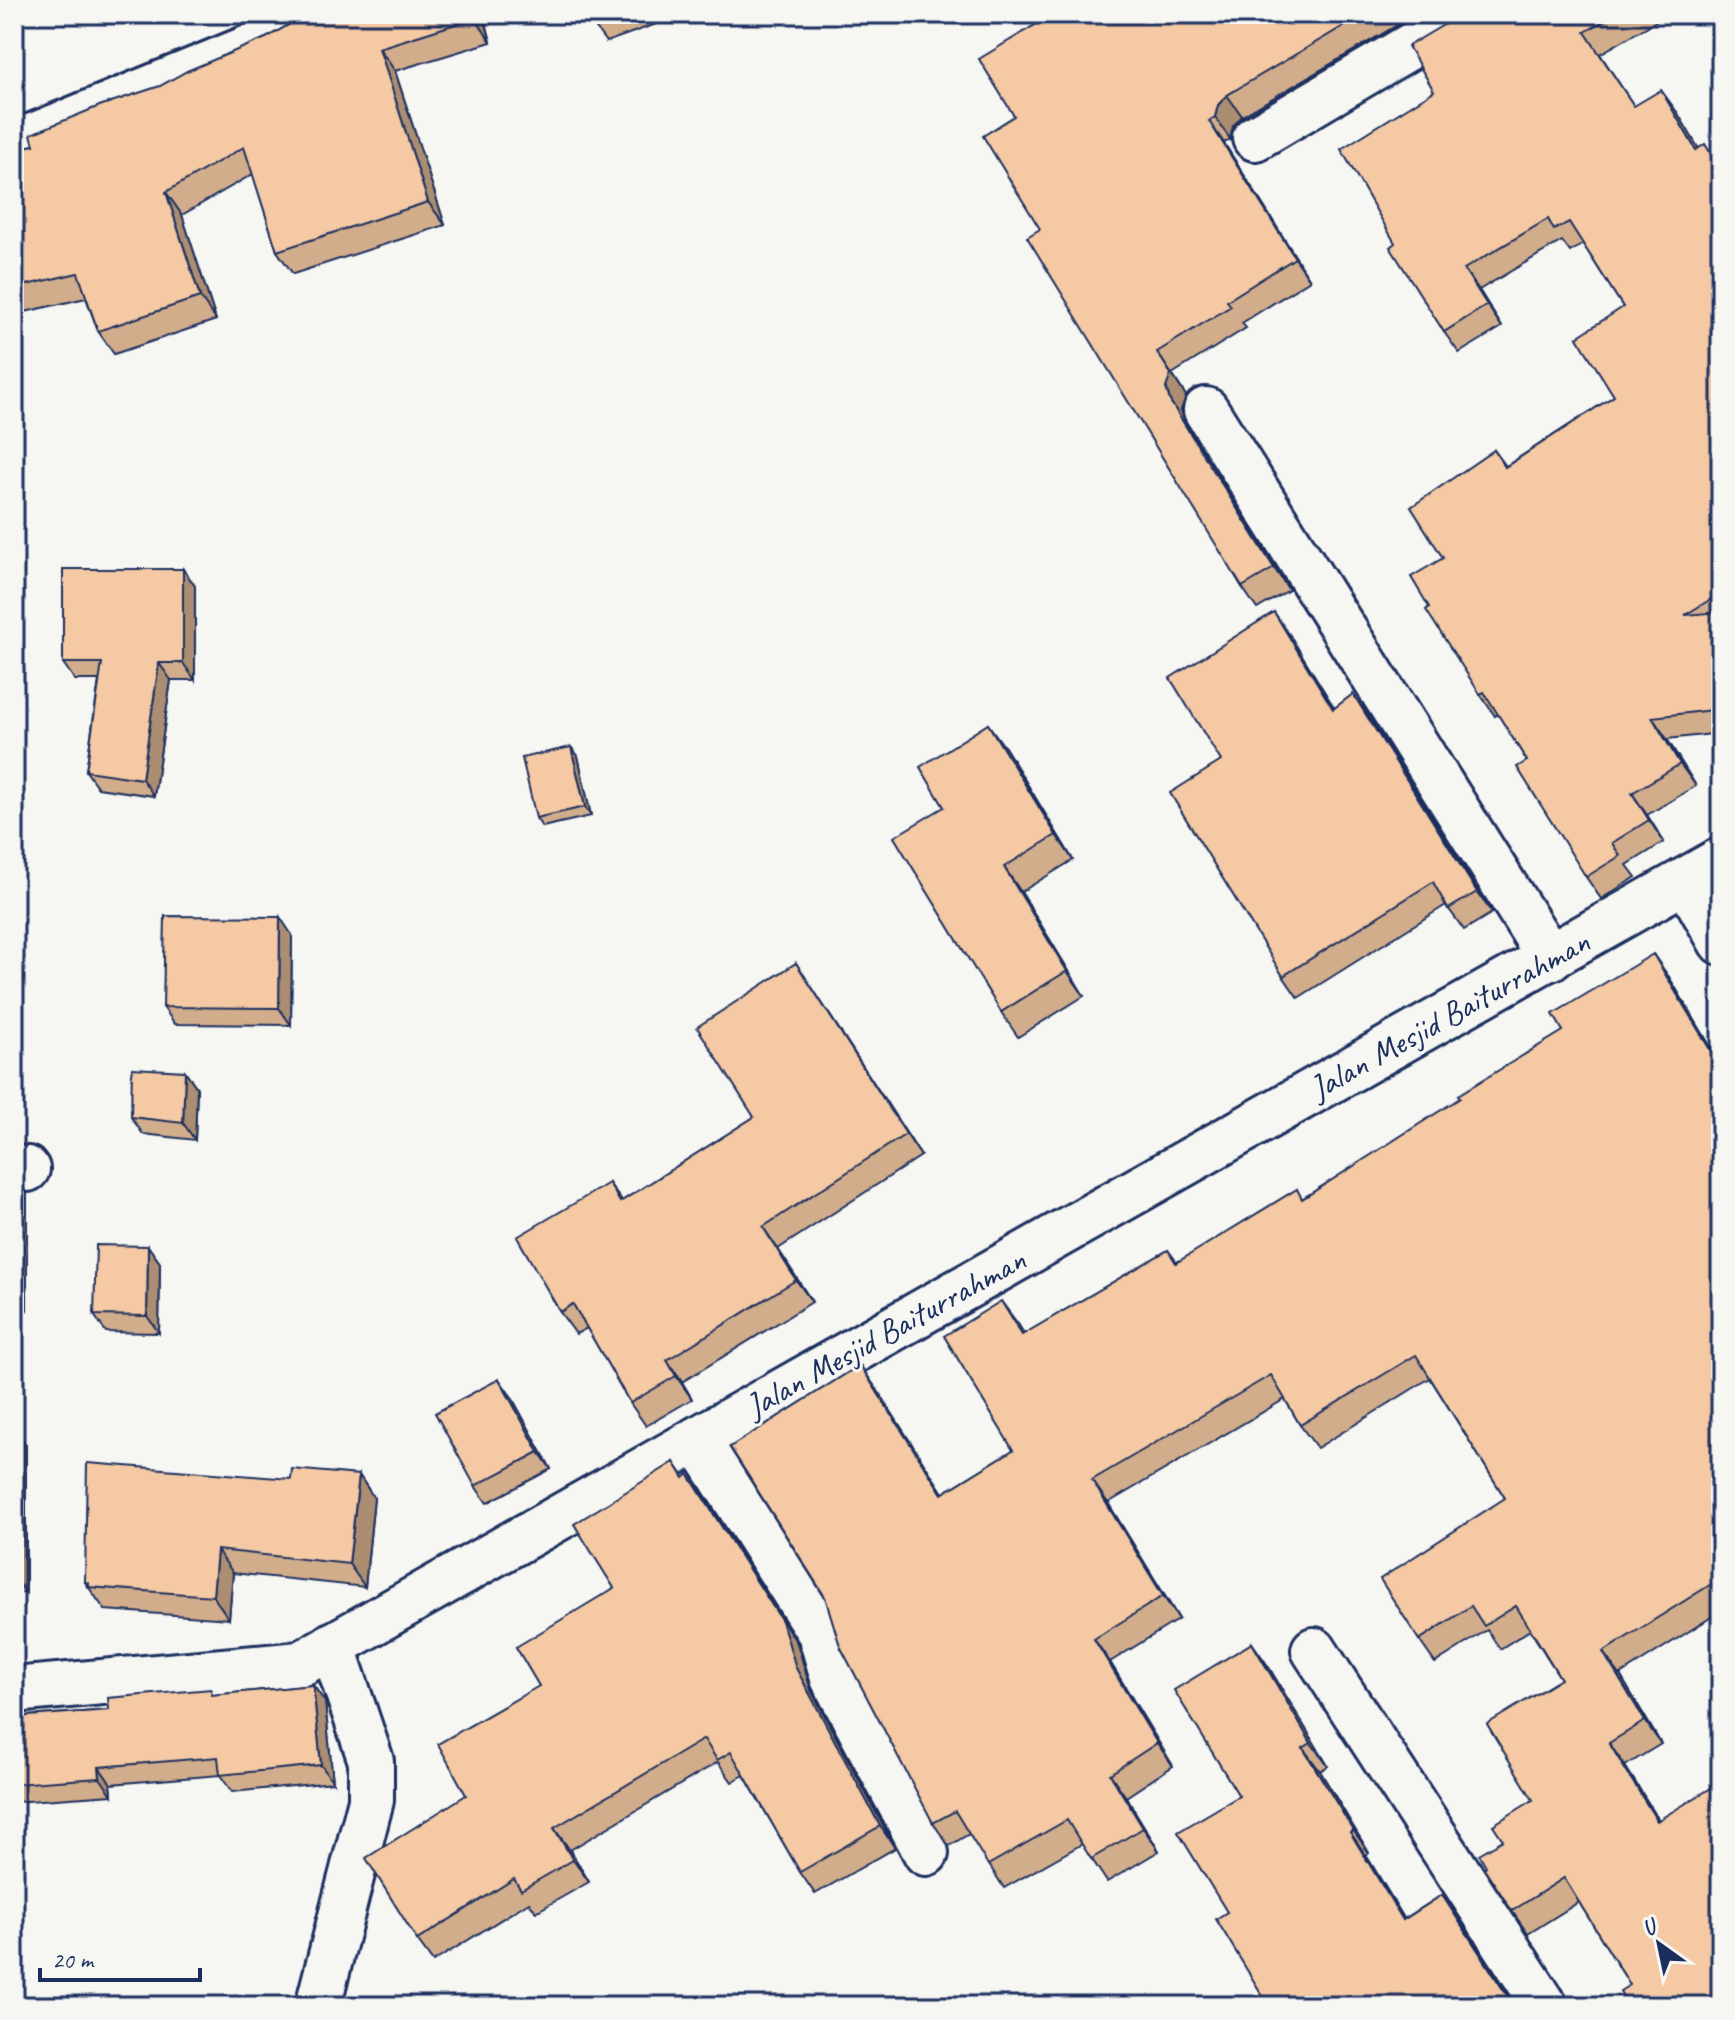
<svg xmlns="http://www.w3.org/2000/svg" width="1735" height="2020" font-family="Caveat,sans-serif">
	<rect width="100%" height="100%" fill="#f6f6f2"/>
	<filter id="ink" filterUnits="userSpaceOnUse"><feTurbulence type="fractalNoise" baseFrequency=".0125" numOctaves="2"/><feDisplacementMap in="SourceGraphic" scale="16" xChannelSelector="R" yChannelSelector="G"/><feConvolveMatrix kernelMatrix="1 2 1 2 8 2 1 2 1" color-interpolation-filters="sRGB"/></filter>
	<g filter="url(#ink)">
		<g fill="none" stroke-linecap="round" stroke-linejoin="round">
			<g stroke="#1b2f5e" stroke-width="50">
				<g id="minor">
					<polyline points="1255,138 1465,14"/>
					<polyline points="14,140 33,136 273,38 313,14"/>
					<polyline points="1206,410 1550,958"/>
					<polyline points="1686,880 1721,942"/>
					<polyline points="14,1168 27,1169"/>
					<polyline points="697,1439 820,1633 833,1678 926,1853"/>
					<polyline points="1314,1650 1545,2006"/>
					<polyline points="14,1690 300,1664 1721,860"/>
					<polyline points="318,2006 371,1800 371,1761 332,1645"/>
				</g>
			</g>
			<use href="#minor" stroke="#f6f6f2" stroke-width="44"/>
		</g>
		<g fill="#d2ad8c" stroke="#1b2f5e" stroke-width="2">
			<polygon points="307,14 484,14 491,42 395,71 445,225 293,274 277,251 253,174 182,215 216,320 114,354 98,331 86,298 16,314 21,331 14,333 14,149 34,145 266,38"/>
			<polygon points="588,14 684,14 606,42 589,19"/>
			<polygon points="1053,14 1416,14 1242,116 1233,126 1230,139 1224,143 1310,280 1242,323 1246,328 1172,374 1186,396 1181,410 1185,423 1289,590 1257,609 1242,587 1040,229 1014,116"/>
			<polygon points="1462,14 1656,14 1660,19 1600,54 1634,106 1677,112 1698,148 1721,168 1721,733 1667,739 1696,786 1647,815 1664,842 1627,865 1636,877 1601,899 1586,877 1527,761 1498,714 1495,716 1480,694 1429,607 1443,558 1494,450 1506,466 1614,396 1623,307 1583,244 1570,252 1562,241 1479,290 1502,327 1459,353 1444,332 1395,243 1434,91"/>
			<polygon points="183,569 195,586 195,680 171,680 154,796 98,788 86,771 99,680 75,680 63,663"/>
			<polygon points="1289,634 1334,708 1368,715 1492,913 1464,930 1446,905 1298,998 1283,976 1221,761"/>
			<polygon points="571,747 578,756 591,816 542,827 536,818"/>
			<polygon points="1006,749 1073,860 1021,892 1084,996 1018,1037 1001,1012"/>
			<polygon points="292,935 291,1025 175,1024 163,1007"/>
			<polygon points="796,963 921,1156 778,1249 812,1302 682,1382 692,1399 646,1426 630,1403 587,1328 576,1334 560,1312 609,1183 622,1201 754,1117"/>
			<polygon points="1669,977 1721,1064 1721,1611 1620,1675 1661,1744 1625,1766 1659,1820 1630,1985 1579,1902 1528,1934 1512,1911 1486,1866 1503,1840 1533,1800 1561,1679 1530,1630 1500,1649 1487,1630 1435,1663 1419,1640 1505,1498 1430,1378 1317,1448 1300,1425 1285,1399 1108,1503 1179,1619 1110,1662 1173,1766 1126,1797 1159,1851 1107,1882 1082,1844 1004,1888 969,1834 949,1846 933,1823 876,1388 943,1493 1013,1450 1018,1324 1024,1334 1168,1250 1177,1262 1303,1198"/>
			<polygon points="185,1071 197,1088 195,1140 143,1134 131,1117"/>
			<polygon points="14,1175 27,1194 27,1309 14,1309"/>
			<polygon points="148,1246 160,1263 159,1333 106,1332 94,1315"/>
			<polygon points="511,1396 551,1469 487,1503 475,1486"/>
			<polygon points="14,1428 26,1445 26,1593 14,1592"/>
			<polygon points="674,1462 684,1477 704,1497 797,1643 811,1690 895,1848 815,1894 800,1872 744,1775 732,1782 718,1762 570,1850 589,1882 536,1912 529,1902 433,1962 417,1940 466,1795 614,1588"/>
			<polygon points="359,1475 374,1498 365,1587 233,1573 229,1619 105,1610 85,1582 291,1479"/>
			<polygon points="1252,1643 1268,1666 1328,1766 1320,1771 1369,1853 1366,1855 1404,1919 1442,1895 1511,1999 1518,2006 1269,2006 1227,1912 1239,1796"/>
			<polygon points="313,1685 325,1702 333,1782 232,1792 220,1775 111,1784 112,1795 14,1802 14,1717 109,1710 215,1695"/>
		</g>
		<g fill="#ab8d72" stroke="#1b2f5e" stroke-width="2">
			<polygon points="474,14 483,14 491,42 475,18"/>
			<polygon points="379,48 395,71 445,225 428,202"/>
			<polygon points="1661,90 1677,112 1712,171 1696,150"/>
			<polygon points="1227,95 1242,116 1233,126 1230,139 1215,117 1218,105"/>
			<polygon points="1209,121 1224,143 1310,280 1295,258"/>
			<polygon points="166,192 182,215 216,320 200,297"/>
			<polygon points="1464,269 1479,290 1502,327 1487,305"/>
			<polygon points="14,311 16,314 21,331 14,322"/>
			<polygon points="1157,352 1186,396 1181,410 1185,423 1289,590 1274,568 1170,401"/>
			<polygon points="183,569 195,586 195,680 183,663"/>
			<polygon points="1274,612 1289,634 1348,730 1333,709"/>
			<polygon points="159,663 171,680 154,796 142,779"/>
			<polygon points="1353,694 1368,715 1492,913 1477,892"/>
			<polygon points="1652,717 1667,739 1696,786 1680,764"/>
			<polygon points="988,724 1006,749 1073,860 1056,835"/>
			<polygon points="571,747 578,756 591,816 585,807"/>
			<polygon points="1632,793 1647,815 1664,842 1649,820"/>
			<polygon points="1004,867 1021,892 1084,996 1067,971"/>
			<polygon points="280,917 292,935 291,1025 279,1008"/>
			<polygon points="1653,954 1669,977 1721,1064 1721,1068"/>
			<polygon points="796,963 811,986 921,1156 906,1134"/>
			<polygon points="185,1071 197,1088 195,1140 183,1123"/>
			<polygon points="14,1175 27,1194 27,1309 14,1291"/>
			<polygon points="763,1227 778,1249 812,1302 796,1280"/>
			<polygon points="148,1246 160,1263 159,1333 147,1316"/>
			<polygon points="1001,1301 1018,1324 1039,1358 1022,1335"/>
			<polygon points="667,1360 682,1382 692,1399 676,1376"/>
			<polygon points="860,1365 876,1388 958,1517 942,1494"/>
			<polygon points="499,1379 511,1396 551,1469 539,1452"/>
			<polygon points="14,1428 26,1445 26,1593 14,1577"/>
			<polygon points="688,1474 704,1497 797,1643 811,1690 895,1848 880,1826"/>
			<polygon points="359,1475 374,1498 365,1587 349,1564"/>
			<polygon points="1092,1480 1108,1503 1179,1619 1163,1596"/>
			<polygon points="217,1550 233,1573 229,1619 213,1596"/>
			<polygon points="1094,1639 1110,1662 1173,1766 1157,1743"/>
			<polygon points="1252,1643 1268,1666 1328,1766 1311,1743"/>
			<polygon points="1603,1652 1620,1675 1661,1744 1645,1721"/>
			<polygon points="313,1685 325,1702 333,1782 321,1765"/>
			<polygon points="1609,1743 1625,1766 1673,1844 1657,1821"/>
			<polygon points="1303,1748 1320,1771 1369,1853 1353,1830"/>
			<polygon points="99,1767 111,1784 112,1795 100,1778"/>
			<polygon points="1110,1774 1126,1797 1159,1851 1143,1828"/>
			<polygon points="554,1828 570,1850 589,1882 573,1860"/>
			<polygon points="1350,1832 1366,1855 1419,1943 1403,1920"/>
			<polygon points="1442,1895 1458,1918 1515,2006 1514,2006"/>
		</g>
		<g fill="#f4c9a3" stroke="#1b2f5e" stroke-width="2">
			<polygon points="307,14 474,14 475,18 379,48 428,202 277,251 244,147 166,192 200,297 98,331 78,273 14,288 14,149 34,145 31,134 102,105 160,86 187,71 266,38"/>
			<polygon points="588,14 603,14 589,19"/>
			<polygon points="1053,14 1364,14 1227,95 1218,105 1215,117 1209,121 1295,258 1227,301 1231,306 1157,352 1171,374 1166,388 1170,401 1274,568 1242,587 1027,237 1040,229 983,136 1014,116 979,59"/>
			<polygon points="1462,14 1616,14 1585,32 1634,106 1661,90 1696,150 1705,144 1721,170 1721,593 1685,615 1721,612 1721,709 1652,717 1680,764 1632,793 1649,820 1612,843 1620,856 1586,877 1517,767 1527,761 1484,692 1480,694 1426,610 1429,607 1411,577 1443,558 1411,507 1494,450 1505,467 1614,396 1577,337 1623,307 1569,222 1554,230 1548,219 1464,269 1487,305 1444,332 1390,247 1395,243 1341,149 1434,91 1408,46"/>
			<polygon points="63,569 183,569 183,663 159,663 142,779 86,771 102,663 63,663"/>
			<polygon points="1274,612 1333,709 1353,694 1477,892 1448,909 1433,882 1283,976 1170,793 1221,761 1170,678"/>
			<polygon points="988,724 1056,835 1004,867 1067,971 1001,1012 894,837 944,807 920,767"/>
			<polygon points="571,747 585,807 536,818 522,758"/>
			<polygon points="165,916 280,917 279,1008 163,1007"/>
			<polygon points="1653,954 1721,1068 1721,1578 1603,1652 1645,1721 1609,1743 1657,1821 1721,1782 1721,2006 1628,2006 1620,1991 1630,1985 1564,1878 1512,1911 1484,1868 1486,1866 1479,1854 1503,1840 1493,1825 1533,1800 1487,1724 1561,1679 1516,1606 1484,1626 1471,1606 1419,1640 1380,1579 1505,1498 1416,1355 1300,1425 1271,1375 1092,1480 1163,1596 1094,1639 1157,1743 1110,1774 1143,1828 1091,1859 1067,1820 988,1865 955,1811 933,1823 840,1646 825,1597 730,1447 860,1365 942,1494 1013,1450 944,1336 1001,1301 1022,1335 1168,1250 1176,1263 1297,1189 1302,1199 1460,1098 1458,1095 1563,1031 1553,1014"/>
			<polygon points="796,963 906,1134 763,1227 796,1280 667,1360 676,1376 630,1403 573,1304 560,1312 517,1237 609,1183 620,1202 754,1117 697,1027"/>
			<polygon points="132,1068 185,1071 183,1123 131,1117"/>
			<polygon points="96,1245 148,1246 147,1316 94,1315"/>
			<polygon points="499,1379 539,1452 475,1486 435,1413"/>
			<polygon points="674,1462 684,1478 688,1474 782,1621 796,1668 880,1826 800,1872 731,1752 717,1760 704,1739 554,1828 573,1860 521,1890 514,1879 417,1940 366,1858 466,1795 438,1744 539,1686 516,1647 614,1588 574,1524"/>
			<polygon points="87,1463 291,1479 292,1469 359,1475 349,1564 217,1550 213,1596 89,1587 89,1583 85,1582"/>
			<polygon points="1252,1643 1311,1743 1303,1748 1353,1830 1350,1832 1403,1920 1442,1895 1508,1997 1518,2006 1523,2006 1269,2006 1216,1919 1227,1912 1178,1832 1239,1796 1174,1690"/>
			<polygon points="313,1685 321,1765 220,1775 218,1757 99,1767 100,1778 14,1784 14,1717 109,1710 108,1698 211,1689 212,1695"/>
		</g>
	</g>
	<g text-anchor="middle" stroke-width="6" stroke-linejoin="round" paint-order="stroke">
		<g font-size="34" fill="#1b2f5e" stroke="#f6f6f2">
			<text transform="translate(1449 1014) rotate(-29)" y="12">Jalan Mesjid Baiturrahman</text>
			<text transform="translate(885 1332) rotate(-29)" y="12">Jalan Mesjid Baiturrahman</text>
		</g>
	</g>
	<rect width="1735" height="2020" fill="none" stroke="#f6f6f2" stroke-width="48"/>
	<rect x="24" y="24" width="1687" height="1972" fill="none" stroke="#1b2f5e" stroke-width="3" filter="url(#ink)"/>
	<g transform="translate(1659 1944) rotate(327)" stroke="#f6f6f2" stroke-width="6" paint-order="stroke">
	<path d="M0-6L14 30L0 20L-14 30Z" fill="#1b2f5e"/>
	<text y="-12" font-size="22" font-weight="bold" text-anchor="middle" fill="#1b2f5e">U</text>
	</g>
	<path d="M40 1968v12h160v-12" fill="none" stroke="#1b2f5e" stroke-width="4"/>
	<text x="52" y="1968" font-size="24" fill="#1b2f5e" stroke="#f6f6f2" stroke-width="6" paint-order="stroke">20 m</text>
</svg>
